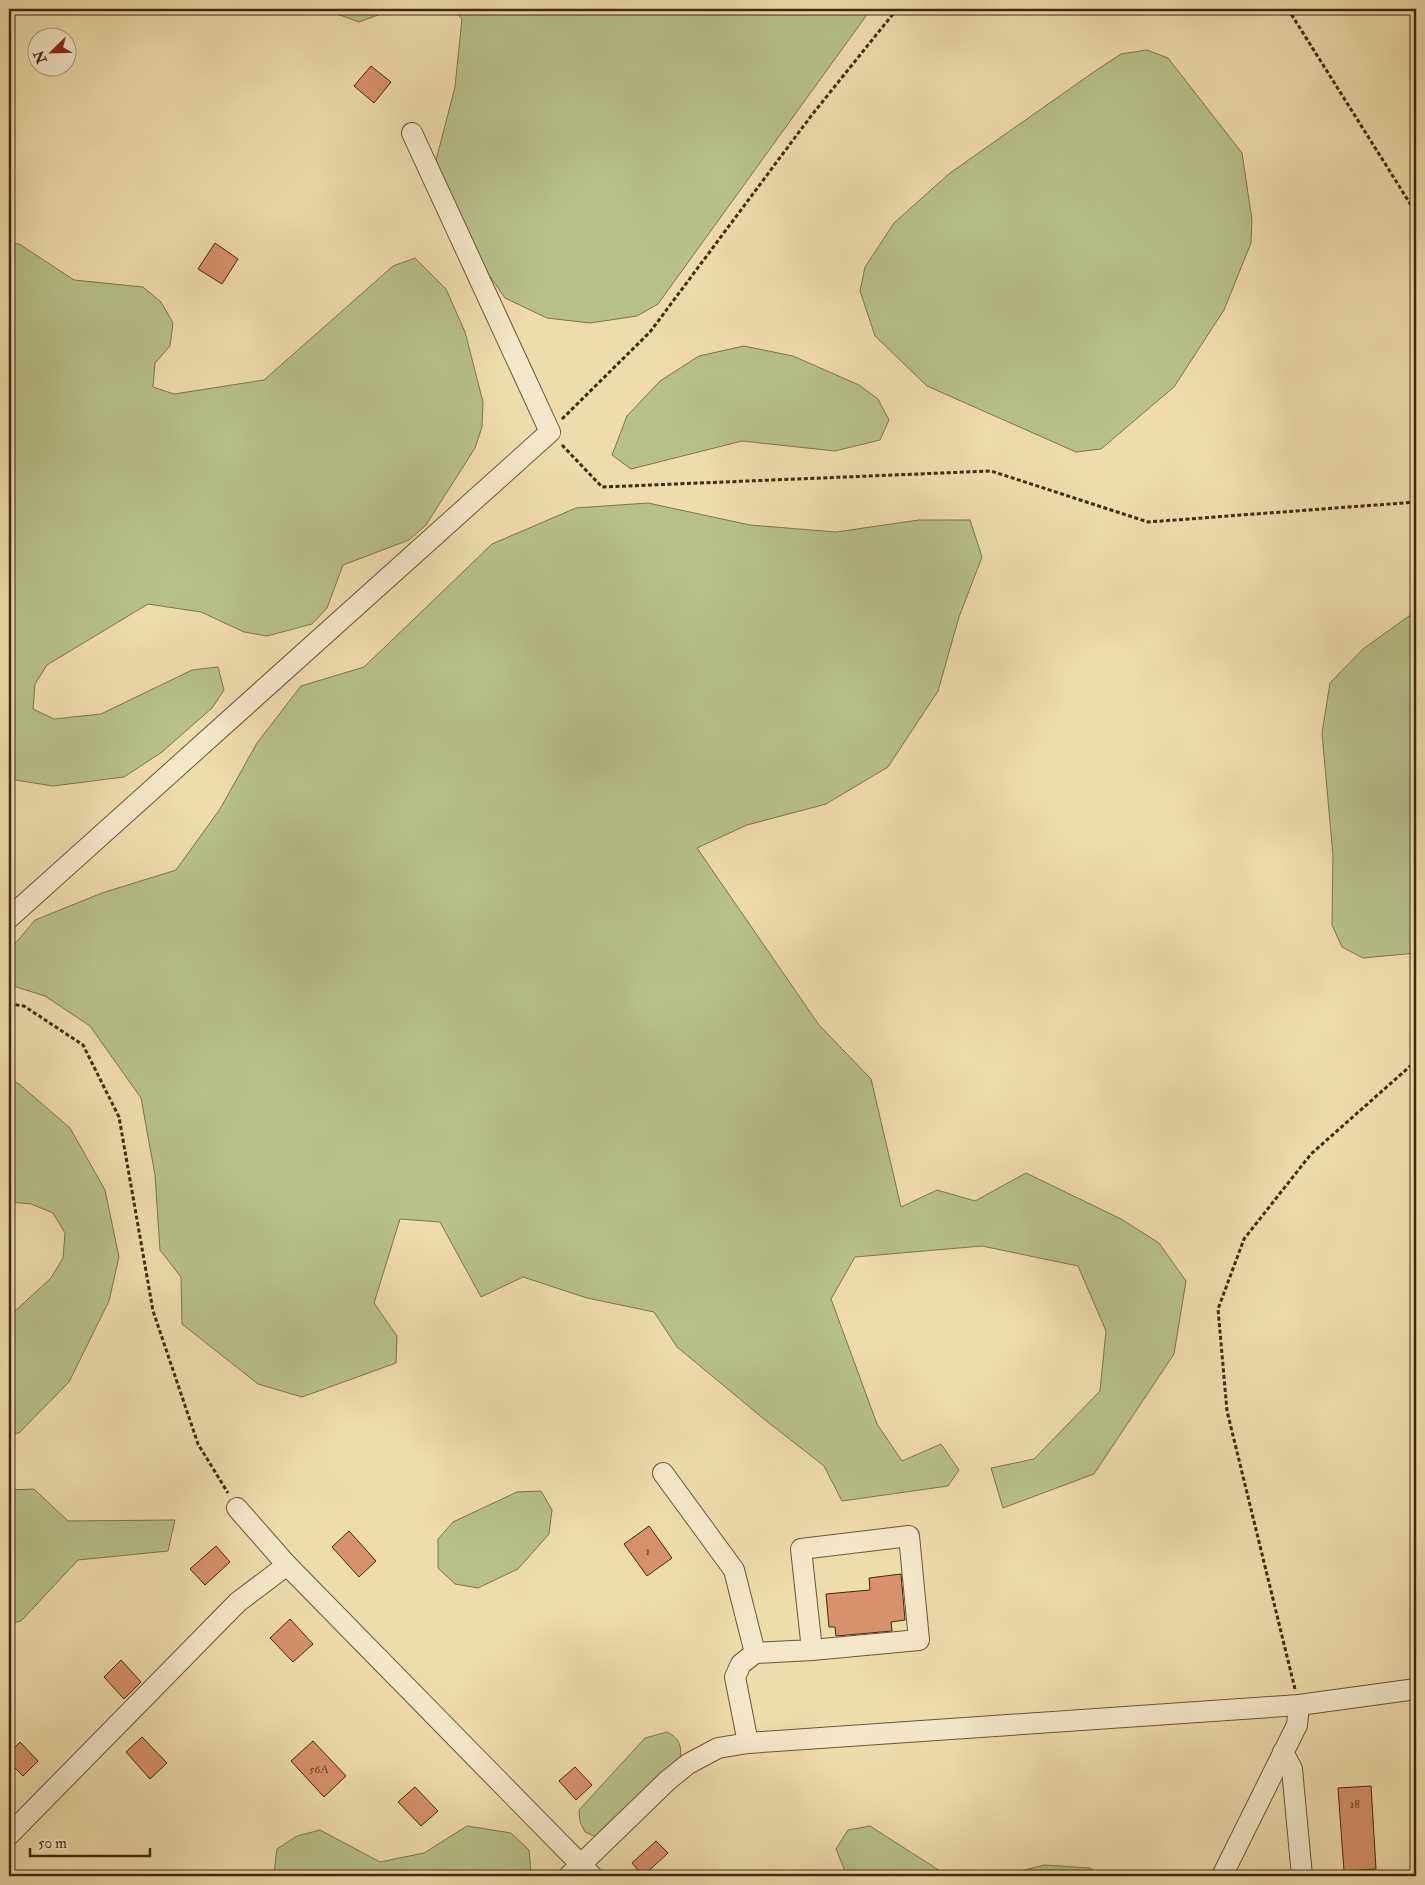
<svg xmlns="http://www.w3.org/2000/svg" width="1425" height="1885" font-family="'IM FELL Double Pica',serif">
	<rect width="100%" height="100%" fill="#efdcad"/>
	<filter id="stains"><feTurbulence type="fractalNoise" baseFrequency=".004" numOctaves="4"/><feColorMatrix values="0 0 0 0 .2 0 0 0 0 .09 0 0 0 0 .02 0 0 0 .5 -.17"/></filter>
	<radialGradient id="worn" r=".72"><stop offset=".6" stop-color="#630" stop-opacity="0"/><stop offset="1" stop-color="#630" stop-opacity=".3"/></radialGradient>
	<g fill="#b7c08b" stroke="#7d744e">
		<polygon points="334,9 394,9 359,22 337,14"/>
		<polygon points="453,9 871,9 658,304 637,316 590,323 547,318 505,298 476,256 434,168 455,87 462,19"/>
		<polygon points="1147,50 1168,58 1242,153 1252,220 1251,243 1224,310 1174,387 1101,449 1076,452 927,386 875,336 860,291 865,267 894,223 950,173 1098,69 1121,54"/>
		<polygon points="9,243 19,244 74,280 143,287 161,302 173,323 170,346 155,363 153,387 174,394 264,380 393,266 415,258 446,289 465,332 483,402 482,427 475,448 426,525 409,540 343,565 327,608 312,624 267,636 244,632 201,612 148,604 47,665 35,684 33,709 54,719 101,714 192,670 218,667 224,690 212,708 162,752 124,777 53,786 9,779"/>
		<polygon points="744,346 793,356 859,385 878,399 889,420 880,440 835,451 742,441 631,469 612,455 627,416 660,381 699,356"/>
		<polygon points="648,503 750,525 836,532 919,520 970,520 982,557 959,617 938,691 888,767 826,804 747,825 697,848 819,1025 871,1079 901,1207 937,1190 975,1201 1026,1173 1121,1219 1159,1243 1186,1281 1174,1354 1094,1474 1003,1508 991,1468 1034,1459 1100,1391 1106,1331 1078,1266 982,1246 855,1257 831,1299 877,1424 902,1461 941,1444 959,1470 948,1486 842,1501 824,1466 764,1419 677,1347 654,1312 587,1298 523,1277 481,1297 440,1222 400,1219 374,1303 397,1336 396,1363 302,1397 258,1384 182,1324 181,1277 160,1250 155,1175 141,1098 90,1026 45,996 13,986 9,978 9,951 35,920 102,893 176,870 220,809 257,743 301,686 364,667 492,544 576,508"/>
		<polygon points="1416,611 1416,953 1363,958 1342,947 1332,925 1333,856 1322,733 1330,683 1363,649"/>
		<polygon points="9,1079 19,1084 70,1128 105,1190 119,1257 109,1301 69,1382 19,1433 9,1434 9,1320 14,1312 51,1278 63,1258 65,1233 53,1213 31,1204 9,1202"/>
		<polygon points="34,1489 68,1521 175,1520 168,1551 78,1560 21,1621 9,1624 9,1490"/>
		<polygon points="541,1491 552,1510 549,1534 518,1569 478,1588 455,1584 438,1568 438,1539 453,1522 517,1492"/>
		<path d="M667,1732C680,1739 682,1746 680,1760L596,1837L585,1832L580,1822L579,1810L645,1738Z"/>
		<polygon points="467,1826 511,1833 529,1850 531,1873 529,1876 276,1876 274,1873 277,1849 297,1836 320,1830 380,1862 424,1853"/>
		<polygon points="870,1826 948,1876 847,1876 836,1849 848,1830"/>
		<polygon points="1044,1865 1090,1868 1101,1876 1001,1876"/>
	</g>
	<g fill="#d7916e" stroke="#432710">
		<polygon points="371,66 391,82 374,103 354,86"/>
		<polygon points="215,243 238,259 222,284 198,269"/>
		<polygon points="649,1526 672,1558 647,1576 624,1544"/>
		<polygon points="349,1531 376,1561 359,1577 332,1547"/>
		<polygon points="216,1546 230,1562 205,1585 190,1569"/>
		<polygon points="901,1574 905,1620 891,1622 892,1631 836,1636 835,1627 829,1627 826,1594 870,1590 869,1578"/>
		<polygon points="290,1619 313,1644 293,1662 270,1638"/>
		<polygon points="121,1660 141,1682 124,1699 104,1677"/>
		<polygon points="142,1737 167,1763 150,1779 126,1752"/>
		<polygon points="313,1741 346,1776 324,1797 291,1761"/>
		<polygon points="20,1742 38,1761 23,1776 9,1762 9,1754"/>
		<polygon points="575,1767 592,1785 576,1800 559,1781"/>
		<polygon points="1371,1786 1376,1869 1344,1871 1338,1788"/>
		<polygon points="415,1787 438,1811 421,1826 398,1802"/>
		<polygon points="656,1841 668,1853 643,1876 632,1863"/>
	</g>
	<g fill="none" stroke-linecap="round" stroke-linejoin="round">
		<g stroke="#6e5437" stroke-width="22">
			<g id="minor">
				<polyline points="9,918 550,432 412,133"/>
				<polyline points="663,1473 734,1570 755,1653"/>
				<polyline points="237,1508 287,1565 592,1876"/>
				<polyline points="748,1743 735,1677 741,1664 755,1653 812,1650 919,1640 909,1536 801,1549 812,1650"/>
				<polyline points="1283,1752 1292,1769 1302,1876"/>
				<polyline points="9,1835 238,1602 287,1565"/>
				<polyline points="569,1876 667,1781 688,1764 718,1748 748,1743 1299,1705 1416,1689"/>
				<polyline points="1222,1876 1297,1725 1299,1705"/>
			</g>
		</g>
		<g stroke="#432710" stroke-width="3" stroke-dasharray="4 2.5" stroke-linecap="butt">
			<polyline points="1288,9 1416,213"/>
			<polyline points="562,419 650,332 811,116 897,9"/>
			<polyline points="562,445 602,487 991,471 1148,522 1416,502"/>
			<polyline points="9,1004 24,1006 83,1045 119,1117 153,1311 198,1444 228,1493"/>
			<polyline points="1295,1689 1227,1411 1218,1309 1244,1239 1311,1154 1416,1061"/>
		</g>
		<use href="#minor" stroke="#f5e8ca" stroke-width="20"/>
	</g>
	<g text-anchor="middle" stroke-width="4" stroke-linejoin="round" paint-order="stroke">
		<g font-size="12" fill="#684228">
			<text x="648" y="1555">1</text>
			<text x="319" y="1773">56А</text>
			<text x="1355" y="1808">18</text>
		</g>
	</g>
	<rect width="1425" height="1885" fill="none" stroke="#efdcad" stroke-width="30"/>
	<rect x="10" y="10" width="1405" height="1865" fill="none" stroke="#432710" stroke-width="2.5"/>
	<rect x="15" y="15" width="1395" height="1855" fill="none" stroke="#432710"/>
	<g transform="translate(52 52) rotate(247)"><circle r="24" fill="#f5e8ca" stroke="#ae9b80"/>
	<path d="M0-4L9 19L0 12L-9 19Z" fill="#8f2418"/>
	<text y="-8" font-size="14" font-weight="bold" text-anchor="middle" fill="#432710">N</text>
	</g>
	<path d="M30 1848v8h120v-8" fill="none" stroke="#432710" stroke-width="2.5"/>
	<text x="38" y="1848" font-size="15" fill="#432710" stroke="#f5e8ca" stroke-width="4" paint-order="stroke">50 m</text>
	<rect width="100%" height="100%" filter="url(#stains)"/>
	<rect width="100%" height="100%" fill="url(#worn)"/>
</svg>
